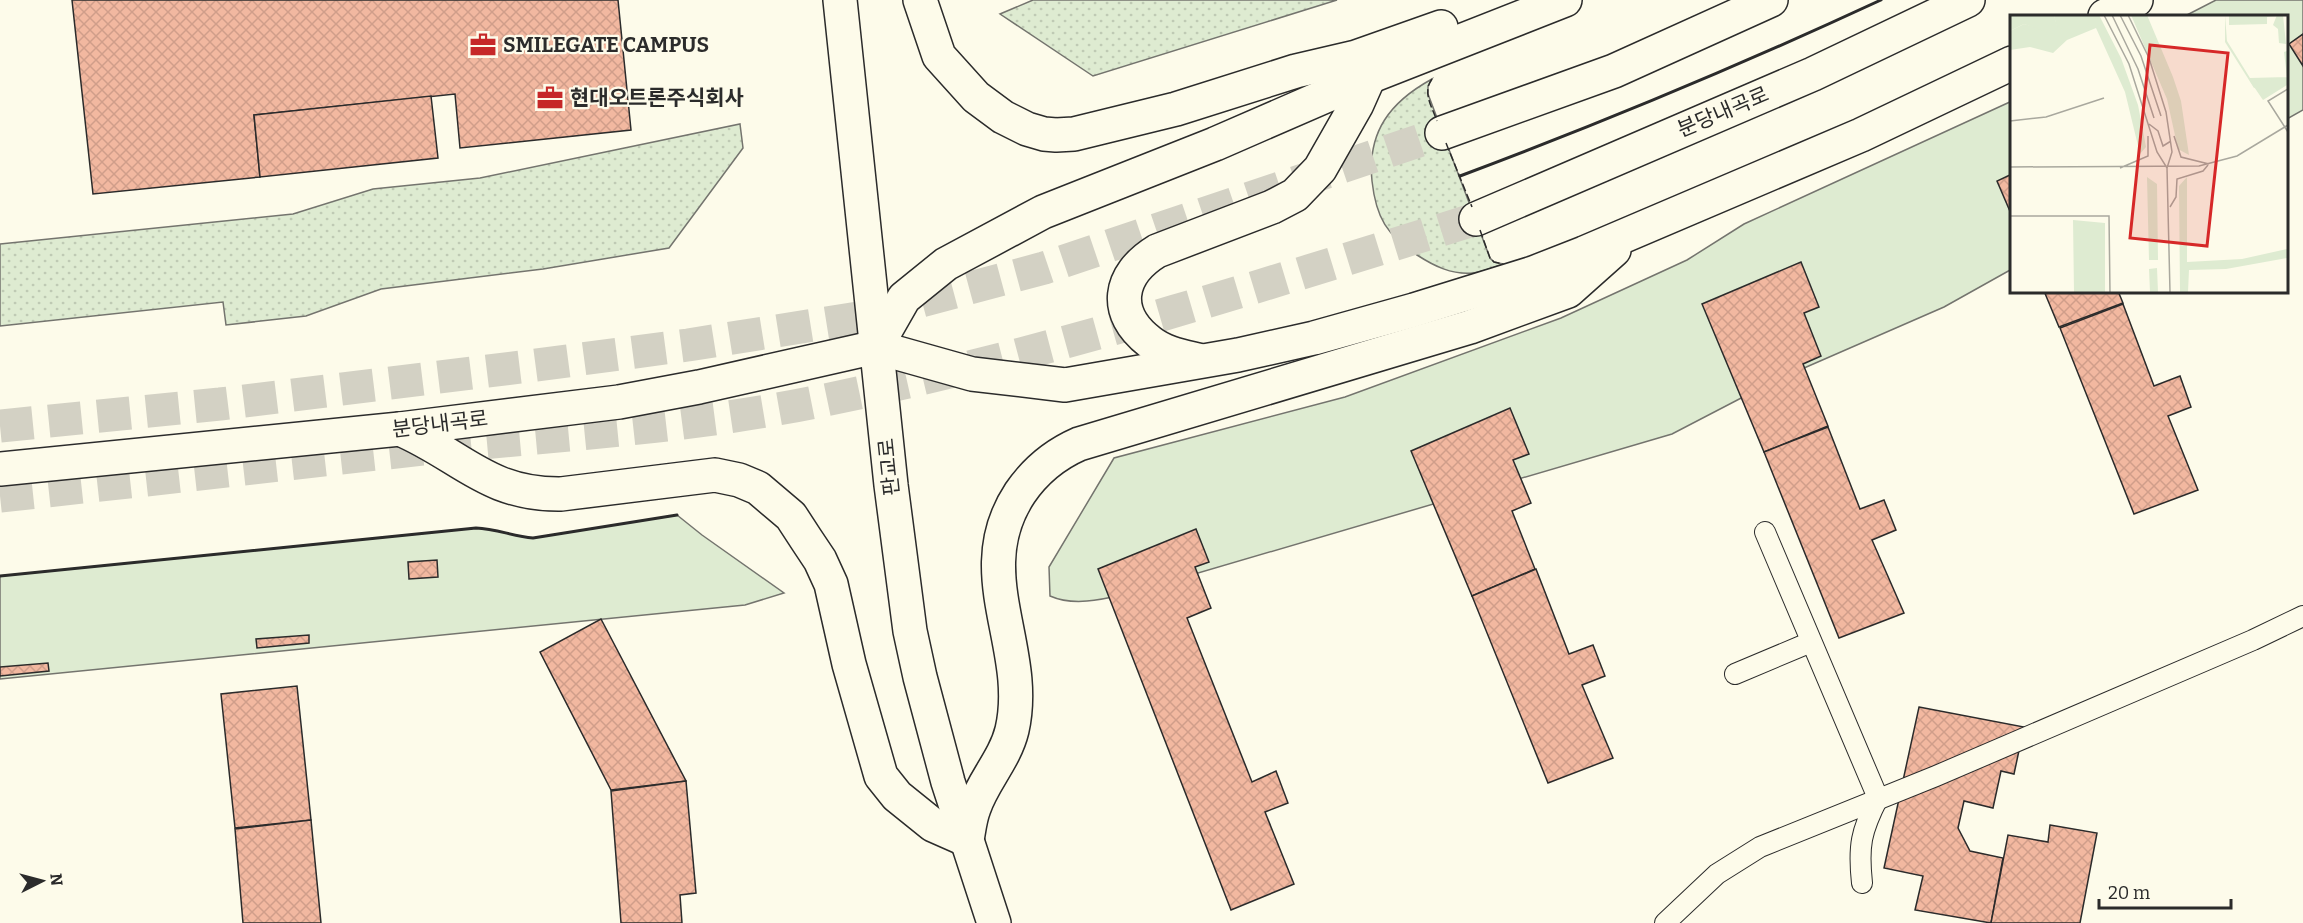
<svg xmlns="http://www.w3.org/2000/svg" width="2303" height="923" font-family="Bitter,'Noto Sans KR',serif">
	<defs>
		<pattern id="grass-dots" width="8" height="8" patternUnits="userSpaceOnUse" patternTransform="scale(1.5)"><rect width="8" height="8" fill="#deebd1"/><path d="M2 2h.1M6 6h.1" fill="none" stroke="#bfcab4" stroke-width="1.8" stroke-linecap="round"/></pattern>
		<pattern id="building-cross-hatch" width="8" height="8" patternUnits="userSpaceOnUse" patternTransform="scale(1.5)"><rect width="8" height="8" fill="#f2b8a0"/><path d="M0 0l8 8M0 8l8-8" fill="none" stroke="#d09e8a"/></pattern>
	</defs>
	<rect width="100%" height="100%" fill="#fdfbea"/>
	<g fill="url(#grass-dots)" stroke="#74746e" stroke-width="1.5">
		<polygon points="1033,0 1337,0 1093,76 1000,14"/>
		<path d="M1432,79L1428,86V94L1490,258L1494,262L1503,264C1493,268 1483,272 1473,273C1452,275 1434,266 1417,255C1387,235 1376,218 1372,181C1367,132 1390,102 1432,79Z"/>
		<polygon points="740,124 743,148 669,248 543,269 381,289 306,316 226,325 223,302 0,326 0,244 293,214 373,189 480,178"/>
	</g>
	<g fill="#deebd1" stroke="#74746e" stroke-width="1.5">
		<polygon points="2216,0 2303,0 2303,110 2287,119 2286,16 2185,16"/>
		<path d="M2012,101V269L1944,307L1772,382L1672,434L1130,593C1104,599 1075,607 1050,596L1049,567L1114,458L1345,397L1561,318L1687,260L1744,224Z"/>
		<path d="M677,515L702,535L784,593L745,605L0,679V576L476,528C496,529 513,536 533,538Z"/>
	</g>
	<g fill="url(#building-cross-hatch)" stroke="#2b2b2b" stroke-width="1.5">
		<polygon points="72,0 618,0 631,130 460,148 455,94 254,115 260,177 93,194"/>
		<polygon points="2303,34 2303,66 2289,44"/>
		<polygon points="431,96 438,158 260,177 254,115"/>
		<polygon points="2012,174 2012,216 1997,181"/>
		<polygon points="1801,262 1819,307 1804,313 1821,356 1803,364 1828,426 1764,452 1702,304"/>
		<polygon points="2044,291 2118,291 2123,303 2059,327"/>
		<polygon points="2123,304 2154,386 2180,376 2191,407 2168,416 2198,490 2134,514 2060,328"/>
		<polygon points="1510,408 1529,454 1513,460 1531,503 1512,511 1535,569 1472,596 1411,451"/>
		<polygon points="1828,427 1860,509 1884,500 1896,530 1872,540 1904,613 1839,638 1764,452"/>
		<polygon points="1196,529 1209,562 1195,567 1211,608 1187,618 1252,782 1276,771 1288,803 1265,812 1294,884 1231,910 1098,569"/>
		<polygon points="437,560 438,577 409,579 408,562"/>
		<polygon points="1536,569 1569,654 1593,645 1605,676 1582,685 1613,758 1548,783 1472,596"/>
		<polygon points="601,619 686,781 611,790 540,652"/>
		<polygon points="309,635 309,643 257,648 256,639"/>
		<polygon points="48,663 49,671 0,676 0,667"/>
		<polygon points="297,686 311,820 235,828 221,694"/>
		<polygon points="1919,707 2024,727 2014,774 2001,771 1993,808 1964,801 1958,828 1970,851 2003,858 1991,923 1915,910 1923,876 1884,868"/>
		<polygon points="686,781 696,893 680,895 682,923 621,923 611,791"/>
		<polygon points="311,820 321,923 243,923 235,829"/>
		<polygon points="2050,825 2097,833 2080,923 1991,923 2008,835 2048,842"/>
	</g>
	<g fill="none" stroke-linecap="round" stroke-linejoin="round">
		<g stroke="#d3d1c4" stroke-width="33" stroke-dasharray="33 16" stroke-linecap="butt">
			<polyline points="0,426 220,404 529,366 688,345 858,318 1044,268 1442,133"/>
			<path d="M0,496C151,480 301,462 452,446C574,434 699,426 820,401C1042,356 1260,286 1476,219"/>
		</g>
		<g stroke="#2b2b2b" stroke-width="22">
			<g id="lane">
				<path d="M1765,532L1878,798C1861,831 1858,846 1862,883"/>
				<polyline points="1735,674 1811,642"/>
				<polyline points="1665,923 1717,874 1760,847 1936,776 2253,640 2303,616"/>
			</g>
		</g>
		<g stroke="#2b2b2b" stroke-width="36">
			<polyline id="secondary" points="840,0 891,485 910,631 920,677 948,782 994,923"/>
		</g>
		<g stroke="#2b2b2b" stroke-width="36">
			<g id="primary">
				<path d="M400,429C461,455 487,495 561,494L715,475L739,480L758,488L791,516L806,539L820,560L831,584L849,664L881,776L897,796L933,825L967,840"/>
				<polyline points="0,469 400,429 619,402 699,387 876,347"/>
			</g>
		</g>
		<g stroke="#2b2b2b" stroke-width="36">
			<g id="highway">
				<polyline points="920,0 939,56 976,97 1003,117 1027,129 1044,134 1056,135 1074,134 1176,109 1296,71 1356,57 1441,27"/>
				<polyline points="1565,0 1369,77 1215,144 1043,212 946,264 904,298 876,347 972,374 1065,385 1238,355 1314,338 1414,310 1533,273 1584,253 1861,135 2012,63"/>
				<polyline points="2105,16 2136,0"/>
				<polyline points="1442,133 1614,71 1771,0"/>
				<polyline points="1476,219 1813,74 1968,0"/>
				<path d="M1198,360C1181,356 1164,353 1150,342C1112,313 1118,275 1157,251L1272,207L1295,195L1320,169L1357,104L1369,77"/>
				<path d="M967,840C969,829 970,818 974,808C983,781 1005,759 1012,730C1031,647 967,573 1020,493C1035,471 1054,455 1079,444L1470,327L1568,291L1614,250"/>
			</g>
		</g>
		<use href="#lane" stroke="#fdfbea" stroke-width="20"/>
		<use href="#secondary" stroke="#fdfbea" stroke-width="33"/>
		<use href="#primary" stroke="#fdfbea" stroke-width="33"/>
		<use href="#highway" stroke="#fdfbea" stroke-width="33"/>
		<g stroke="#2b2b2b" stroke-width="1.5" stroke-dasharray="8 3" stroke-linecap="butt">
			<path d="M1432,79C1422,92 1432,107 1437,121"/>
			<polyline points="1446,143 1472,207"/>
			<polyline points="1480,230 1490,258 1494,262 1503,264"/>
		</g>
		<g stroke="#2b2b2b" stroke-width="3">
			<path d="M1460,176C1602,123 1743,64 1881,0"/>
			<path d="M0,576L476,528C496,529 513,536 533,538L677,515"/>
		</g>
	</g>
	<defs>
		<g id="office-bare" transform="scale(2.07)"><path d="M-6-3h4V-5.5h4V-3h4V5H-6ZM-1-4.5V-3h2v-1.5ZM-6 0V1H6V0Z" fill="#c62828" stroke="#fdfbea" stroke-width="2.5" paint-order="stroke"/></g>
	</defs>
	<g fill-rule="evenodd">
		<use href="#office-bare" x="483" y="45"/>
		<use href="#office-bare" x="550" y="98"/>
	</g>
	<g text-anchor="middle" stroke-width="4.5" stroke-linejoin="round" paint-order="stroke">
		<g font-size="21" font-weight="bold" fill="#2b2b2b" stroke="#fdfbea" text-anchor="start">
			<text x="503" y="52">SMILEGATE CAMPUS</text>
			<text x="570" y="105">현대오트론주식회사</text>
		</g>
		<g font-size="21" fill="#2b2b2b" stroke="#fdfbea">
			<text transform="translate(1723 112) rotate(-23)" y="7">분당내곡로</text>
			<text transform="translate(440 424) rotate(-7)" y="7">분당내곡로</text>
			<text transform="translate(889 467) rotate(-96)" y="7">판교로</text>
		</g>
	</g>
	<g transform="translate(2010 15)">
		<rect width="278" height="278" fill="#fdfbea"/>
		<path d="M44,0H89L111,43L128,90L136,132L130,139L115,77L86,13L57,25L43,38L20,32L0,35V16L14,9L48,18ZM215,0L217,26L240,63L277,62L274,37L277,36V65L244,73L215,27ZM267,0H273L276,29L269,28L268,14L263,10ZM137,162L147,169L148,245H139ZM147,253L148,277H140L139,254Z" fill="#deebd1"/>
		<path d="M0,0H44L49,18L45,20L14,9L0,16Z" fill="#deebd1"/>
		<path d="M121,0H137L163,62L171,86L179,140L168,134L157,84ZM219,0H267V1L257,2V9L219,10ZM277,63V70L253,85L240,66ZM177,162V247L232,244L277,234V243L216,254L179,255L178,277H170L169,171ZM63,205L95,208V277H64Z" fill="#deebd1"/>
		<path fill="none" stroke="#a9a89e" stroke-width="1.5" d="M94,0L119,49L147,137L157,153L162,137L156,97L139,43L118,0M102,0L128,54L144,103M110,0L131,41L151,101M278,74L258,86L278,117M0,106L36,102L94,83M139,109L148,116L153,131L161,126M164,121L171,142L199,149M0,152L189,151L227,141L278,110M110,153L138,141V121M157,153L160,277M160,192L166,182L167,164L193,156L198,150M0,201H99L100,277"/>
		<path fill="#d62828" fill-opacity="0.15" stroke="#d62828" stroke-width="3" d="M140,30L218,38L197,231L120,223Z"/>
		<rect width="278" height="278" fill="none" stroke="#2b2b2b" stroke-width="3"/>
	</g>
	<g transform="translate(42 881) rotate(84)" stroke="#fdfbea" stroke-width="4.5" paint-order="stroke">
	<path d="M0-4.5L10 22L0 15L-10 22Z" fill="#2b2b2b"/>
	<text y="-9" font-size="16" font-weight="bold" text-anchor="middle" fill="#2b2b2b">N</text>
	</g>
	<path d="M2099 899v9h132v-9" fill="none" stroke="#2b2b2b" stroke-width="3"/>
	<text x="2108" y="899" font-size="18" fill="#2b2b2b" stroke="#fdfbea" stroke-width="4.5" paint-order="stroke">20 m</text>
</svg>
